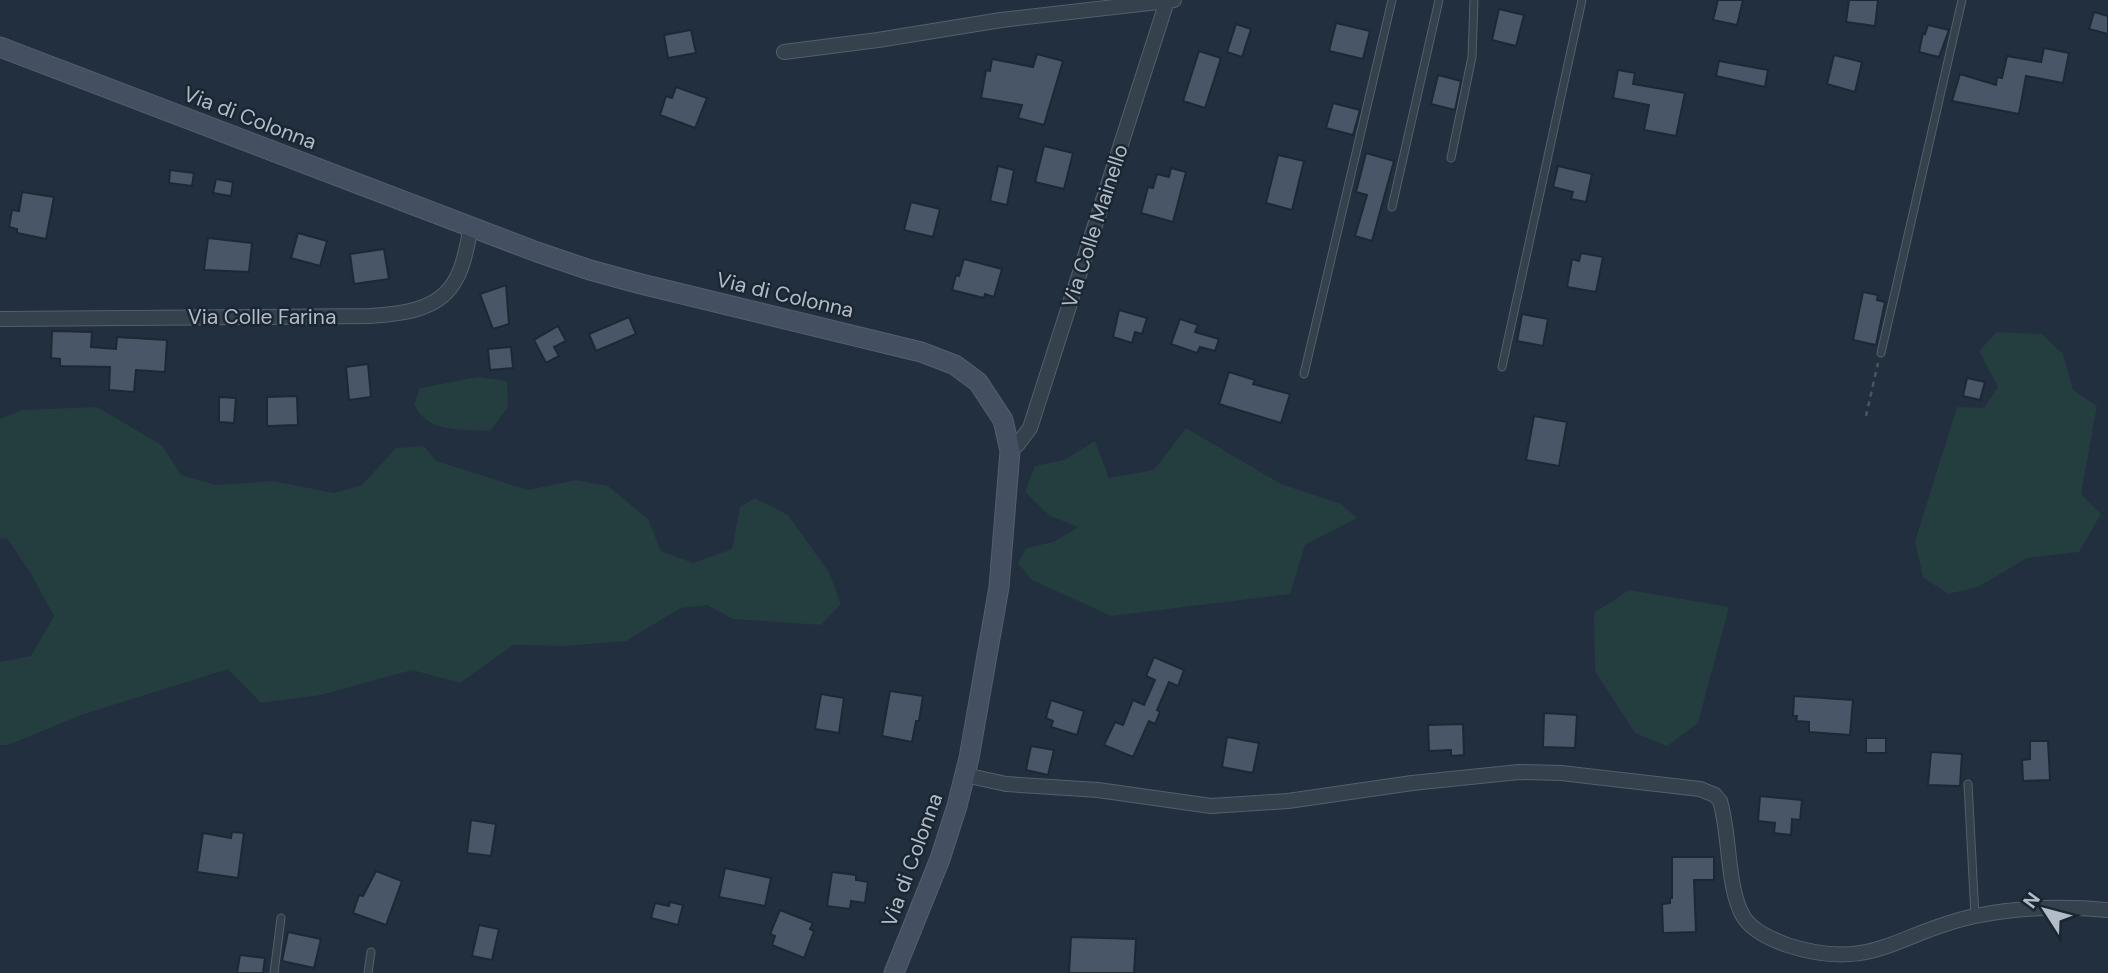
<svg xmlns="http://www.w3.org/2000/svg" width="2108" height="973" font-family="'DM Sans',sans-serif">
	<rect width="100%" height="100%" fill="#222f3e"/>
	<g fill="#243d3f">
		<polygon points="1997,332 2042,334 2063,354 2073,390 2097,406 2081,494 2101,514 2079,552 2027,558 1978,587 1948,594 1923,577 1915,541 1957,407 1984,408 1998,387 1979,351"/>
		<path d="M478,377L507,381L508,407L490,431C463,429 427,434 414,404L420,388Z"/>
		<polygon points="97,407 162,445 181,475 216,485 273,481 334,493 362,485 396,448 424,446 436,461 528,490 576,480 608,486 648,519 661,551 693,563 732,549 740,507 755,498 788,515 829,572 841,604 821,625 733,619 707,605 681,608 626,641 567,646 513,645 460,683 412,670 321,695 261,703 228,669 81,715 8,745 0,745 0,662 31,656 54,616 31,574 7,538 0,539 0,419 22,410"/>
		<polygon points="1186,428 1281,484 1341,504 1357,518 1305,545 1290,594 1111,616 1032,580 1018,563 1026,548 1053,542 1078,527 1050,516 1025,492 1035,466 1064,460 1095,441 1109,478 1154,470"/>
		<polygon points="1629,590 1729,607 1698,723 1667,746 1635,733 1595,671 1594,613"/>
	</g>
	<g fill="#485667" stroke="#1d2835" stroke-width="2">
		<polygon points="1718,0 1743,0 1737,25 1713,20"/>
		<polygon points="1849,0 1878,0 1875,26 1846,22"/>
		<polygon points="1499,9 1524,15 1516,46 1492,40"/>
		<polygon points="2094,12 2108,16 2108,34 2089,29"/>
		<polygon points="1336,23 1370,31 1363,59 1329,51"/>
		<polygon points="1236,24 1251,29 1242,57 1227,52"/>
		<polygon points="1928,25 1949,30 1939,57 1919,52 1923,33 1925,34"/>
		<polygon points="691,30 696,53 668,58 664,35"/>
		<polygon points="2044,48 2069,53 2063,83 2026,76 2019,114 1952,101 1960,74 1996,85 1997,77 2002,78 2007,56 2041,62"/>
		<polygon points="1199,51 1221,58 1205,108 1183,101"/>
		<polygon points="1037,54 1063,61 1044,125 1018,118 1022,105 981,98 986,70 990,71 992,59 1033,67"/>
		<polygon points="1834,55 1862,62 1855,92 1827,84"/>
		<polygon points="1719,61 1768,70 1765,87 1716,76"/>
		<polygon points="1618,70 1635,73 1633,84 1685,93 1676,136 1644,130 1649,105 1613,98"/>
		<polygon points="1438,75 1461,81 1455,110 1431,104"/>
		<polygon points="676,87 707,98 695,128 660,115 666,96 672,98"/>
		<polygon points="1333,103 1360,110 1353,135 1326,128"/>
		<polygon points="1044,146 1073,153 1064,189 1035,182"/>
		<polygon points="1366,153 1394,161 1372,241 1355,236 1367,195 1356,192"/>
		<polygon points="1278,155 1304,161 1292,210 1266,203"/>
		<polygon points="998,166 1014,170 1007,205 990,201"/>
		<polygon points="1558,166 1592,174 1586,202 1571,199 1573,192 1553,187"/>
		<polygon points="1171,168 1186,172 1173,222 1141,213 1148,187 1153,188 1157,174 1169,177"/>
		<polygon points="170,170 194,173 192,186 169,183"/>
		<polygon points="216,179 233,182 231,196 213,193"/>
		<polygon points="22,192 54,197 46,239 17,233 17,229 9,227 12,210 19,211"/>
		<polygon points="911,202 940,209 933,237 904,230"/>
		<polygon points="298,233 327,241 320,266 291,258"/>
		<polygon points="208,238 252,243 249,272 204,270"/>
		<polygon points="384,249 389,279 354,284 350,254"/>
		<polygon points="1581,253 1603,257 1596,292 1567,287 1572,259 1579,261"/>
		<polygon points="964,259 1002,269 994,297 985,294 984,298 952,290 956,275 959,276"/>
		<polygon points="506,285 509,324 493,329 480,294"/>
		<polygon points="1863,292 1878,295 1877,300 1885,302 1876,345 1853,340"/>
		<polygon points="1119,310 1147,318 1142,334 1135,332 1132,343 1113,337"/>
		<polygon points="1522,314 1548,319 1543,346 1517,341"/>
		<polygon points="629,317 636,334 596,351 589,334"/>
		<polygon points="1180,319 1198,325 1195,332 1219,339 1215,351 1200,347 1197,353 1171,344"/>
		<polygon points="558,326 566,341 554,347 559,356 546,363 534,340"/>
		<polygon points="52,331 92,332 91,347 116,349 117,337 167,340 165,372 136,370 134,392 109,390 110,367 60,366 60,359 51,358"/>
		<polygon points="511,347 513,368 490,370 488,349"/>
		<polygon points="368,364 371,397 349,400 346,367"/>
		<polygon points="1229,372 1255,380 1253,384 1290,394 1281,423 1219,404"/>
		<polygon points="1967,378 1985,382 1980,400 1963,396"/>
		<polygon points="297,396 298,425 267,426 267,397"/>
		<polygon points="219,397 236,398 234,423 219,422"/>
		<polygon points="1534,416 1567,422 1559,466 1526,460"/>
		<polygon points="1154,657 1184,670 1178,686 1169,682 1157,710 1160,712 1155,724 1149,721 1133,757 1104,745 1115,722 1123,725 1133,700 1144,705 1155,680 1146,676"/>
		<polygon points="890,691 923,696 919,721 916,721 912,742 882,736"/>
		<polygon points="821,694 844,698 839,733 815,729"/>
		<polygon points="1794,696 1853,700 1850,735 1809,732 1809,722 1796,721 1797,716 1793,716"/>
		<polygon points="1051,700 1084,711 1077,735 1051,727 1053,721 1046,718"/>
		<polygon points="1544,713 1577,715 1575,748 1543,747"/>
		<polygon points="1463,724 1464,755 1451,756 1451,750 1429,751 1428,725"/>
		<polygon points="1227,737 1259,743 1253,773 1222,767"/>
		<rect x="1866" y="738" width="20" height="15"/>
		<polygon points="2030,741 2048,741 2050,780 2023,781 2022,760 2030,759"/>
		<polygon points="1031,746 1054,750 1048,775 1026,770"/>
		<polygon points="1931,752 1962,754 1960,786 1928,785"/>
		<polygon points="1760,796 1802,800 1800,820 1792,819 1791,835 1774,833 1775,823 1758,821"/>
		<polygon points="471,820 496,824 491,856 467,853"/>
		<polygon points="232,832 244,833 238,878 197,872 203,833 231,838"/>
		<polygon points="1672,857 1714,857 1714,880 1694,880 1696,932 1663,933 1662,904 1670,903 1670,898 1672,898"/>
		<polygon points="725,868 771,878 765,906 719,897"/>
		<polygon points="376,871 402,881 386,925 353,913 359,895 363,896"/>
		<polygon points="832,872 856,875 856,880 868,882 865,903 851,901 850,909 827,906"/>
		<polygon points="670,902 683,905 678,925 651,918 655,903 669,906"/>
		<polygon points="780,910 813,923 810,929 814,931 804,958 772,945 775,936 770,934"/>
		<polygon points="479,925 499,929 492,960 472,956"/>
		<polygon points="288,932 321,939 314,968 282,961"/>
		<polygon points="1071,937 1136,939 1134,973 1069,973"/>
		<polygon points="240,955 265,958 263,973 237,973"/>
	</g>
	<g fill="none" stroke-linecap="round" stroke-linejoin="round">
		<g stroke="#545f6c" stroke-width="9">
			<g id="lane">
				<polyline points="1451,158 1472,57 1474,0"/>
				<polyline points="1392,207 1439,0"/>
				<polyline points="1881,353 1962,0"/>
				<polyline points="1502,367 1582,0"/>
				<polyline points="1304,374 1392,0"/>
				<polyline points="1968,784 1975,916"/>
				<polyline points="274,973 281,918"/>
				<polyline points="368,973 371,952"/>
			</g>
		</g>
		<g stroke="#545f6c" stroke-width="16">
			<g id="street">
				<polyline points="784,52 878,40 1001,20 1167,1"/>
				<path d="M0,319L370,316C399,314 436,311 453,284C464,268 467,245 471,227"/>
				<polyline points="1010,451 1018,444 1030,428 1167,1 1174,0"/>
				<path d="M965,775L1006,784L1098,790L1211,806L1288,801L1412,783L1519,772L1561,773L1700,789L1715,795L1720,801C1730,833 1727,889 1743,916C1752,931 1771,939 1787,945C1873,973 1898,932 1975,916C2019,907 2064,906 2108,910"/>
			</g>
		</g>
		<g stroke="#545f6c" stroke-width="21">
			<polyline id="secondary" points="0,47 537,252 590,270 641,284 921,352 955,365 978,382 1003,420 1010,451 999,587 969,758 957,806 940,859 894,973"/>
		</g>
		<polyline stroke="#425a5c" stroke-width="2.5" stroke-dasharray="5 5" stroke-linecap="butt" points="1866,416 1878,363"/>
		<use href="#lane" stroke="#36414e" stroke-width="7"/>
		<use href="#street" stroke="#36414e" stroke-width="14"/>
		<use href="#secondary" stroke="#445061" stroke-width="19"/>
	</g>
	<g text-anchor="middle" stroke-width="5" stroke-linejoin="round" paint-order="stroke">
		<g font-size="21" fill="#b2bcc9" stroke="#1b2633">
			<text transform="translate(250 118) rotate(21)" y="7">Via di Colonna</text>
			<text transform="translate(1095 226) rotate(-72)" y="7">Via Colle Mainello</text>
			<text transform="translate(785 295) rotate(13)" y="7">Via di Colonna</text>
			<text x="262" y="324">Via Colle Farina</text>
			<text transform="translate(912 860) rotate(-70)" y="7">Via di Colonna</text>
		</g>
	</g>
	<g transform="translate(2045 910) rotate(306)" stroke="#1b2633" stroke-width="5" paint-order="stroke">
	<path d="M0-5L12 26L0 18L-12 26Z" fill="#b2bcc9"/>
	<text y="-10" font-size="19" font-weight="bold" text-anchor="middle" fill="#b2bcc9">N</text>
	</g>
</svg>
